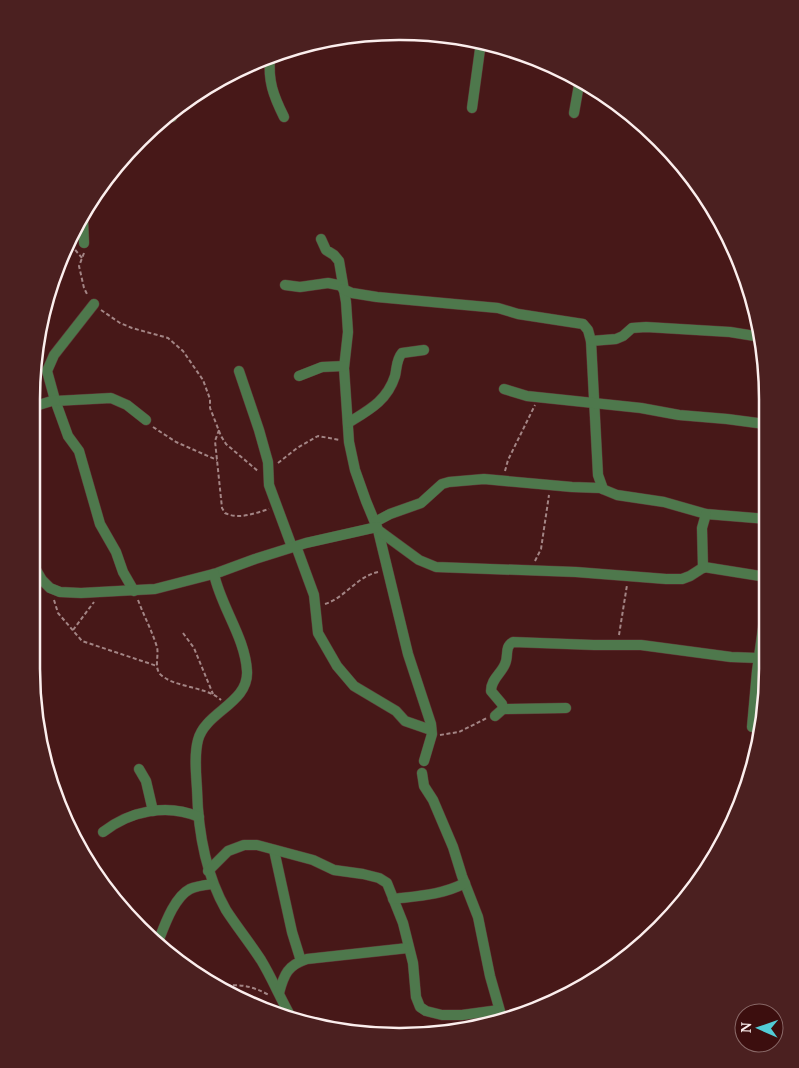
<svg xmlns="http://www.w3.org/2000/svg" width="799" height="1068" font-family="'PT Serif',serif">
	<rect width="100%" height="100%" fill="#471818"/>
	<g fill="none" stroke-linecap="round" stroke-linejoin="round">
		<g stroke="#603636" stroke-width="11">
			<g id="street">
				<path d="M270,57C268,81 273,95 284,117"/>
				<polyline points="472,108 481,42"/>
				<polyline points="574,113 580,79"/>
				<polyline points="172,117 172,111"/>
				<polyline points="83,219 84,243"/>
				<polyline points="321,239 326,250 334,255 339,261 346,302 348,332 344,368 349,442 355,470 366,501 378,530 408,654 431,724 432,734 424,761"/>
				<polyline points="285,285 300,287 328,283 343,286"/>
				<polyline points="343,289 352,293 377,297 498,308 518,314 583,324 588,330 591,341 598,475 603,489"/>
				<polyline points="94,304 54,355 47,371 55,400 68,436 79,451 100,524 116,552 123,572 134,591"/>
				<polyline points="591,341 616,339 623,336 632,328 646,327 730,332 761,337"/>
				<polyline points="239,371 259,430 268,462 269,485 292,547"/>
				<polyline points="299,376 322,367 344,366"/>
				<polyline points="504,389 527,396 641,408 679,415 727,419 765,424"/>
				<polyline points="55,401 111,398 127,405 146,420"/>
				<polyline points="32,407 55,400"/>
				<path d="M348,423C369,410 387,401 395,376C397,368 396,360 402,353L424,350"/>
				<polyline points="375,522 390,514 421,503 442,484 449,482 484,479 572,487 600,488 617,495 664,502 706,514 766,519"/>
				<polyline points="378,530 419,560 436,567 576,572 666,579 682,579 690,576 704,567 766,577"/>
				<polyline points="296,546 314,595 318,633 337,666 354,686 396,711 405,721 431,730"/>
				<polyline points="32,563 42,580 50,588 60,592 81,593 155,589 217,573 255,559 306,543 377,527"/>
				<polyline points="703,568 702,528 706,514"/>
				<path d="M214,574C221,607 245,637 247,671C249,703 205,712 198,740C194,755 196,773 197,789C198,831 205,873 226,910C237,927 250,943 261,960C272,978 280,998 291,1017"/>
				<polyline points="503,709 566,708"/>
				<path d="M495,716L503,709L502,704L491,691C491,679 501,674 505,664C509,656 504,647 513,642L594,645H641L731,657L758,658"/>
				<polyline points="752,727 757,671 766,606"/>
				<polyline points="139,769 146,781 153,811"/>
				<polyline points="422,773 424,786 433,800 453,847 462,876 478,917 490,976 502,1018"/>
				<path d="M103,832C130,811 167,803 199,817"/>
				<polyline points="274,850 292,932 301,961"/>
				<polyline points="208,871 228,851 244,845 257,845 313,860 334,870 363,874 379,878 387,883 403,923 413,963 416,997 420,1007 426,1011 442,1015 462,1015 499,1010"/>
				<path d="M393,899C418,896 442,895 465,883"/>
				<path d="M158,942C164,927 174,897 190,889C196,886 205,885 213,884"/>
				<path d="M279,993C284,974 288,965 307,959L408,948"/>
			</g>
		</g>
		<g stroke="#a38585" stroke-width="2" stroke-dasharray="4 2.5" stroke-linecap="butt">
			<polyline points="71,245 82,258"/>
			<polyline points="84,253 79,266 84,288 88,296"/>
			<polyline points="101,310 120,323 132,328 168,338 183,351 203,380 210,399 210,408 221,436 226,444 259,472"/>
			<polyline points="153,427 176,442 217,460"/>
			<path d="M219,430L215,441L222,508L225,513C239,520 255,513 269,509"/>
			<polyline points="278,463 297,448 318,436 340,440"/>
			<polyline points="505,471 508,460 535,405"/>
			<polyline points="535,561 541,549 549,495"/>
			<polyline points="54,600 58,613 82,641 157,666"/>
			<path d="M138,600C144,616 152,631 157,647C159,656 154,667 160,674C174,688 206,686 221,700"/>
			<path d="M325,604C346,597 356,577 378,572"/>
			<polyline points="73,630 94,602"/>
			<polyline points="183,633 194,648 213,694"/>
			<polyline points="619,635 627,585"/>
			<polyline points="440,735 459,732 487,718"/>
			<path d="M220,987C239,983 252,986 269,995"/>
		</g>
		<use href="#street" stroke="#4e784c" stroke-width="10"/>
	</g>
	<path d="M0 0H799V1068H0ZM399 40H400A359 359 0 0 1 759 399V669A359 359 0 0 1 400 1028H399A359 359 0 0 1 40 669V399A359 359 0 0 1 399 40Z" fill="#4b2020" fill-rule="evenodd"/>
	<path fill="none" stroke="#fbeeed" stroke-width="2.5" d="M399 40H400A359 359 0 0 1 759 399V669A359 359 0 0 1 400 1028H399A359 359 0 0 1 40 669V399A359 359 0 0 1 399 40Z"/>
	<g transform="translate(759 1028) rotate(272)"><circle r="24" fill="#3c0e0e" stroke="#886867"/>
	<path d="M0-4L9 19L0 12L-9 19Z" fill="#52ccd6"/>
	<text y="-8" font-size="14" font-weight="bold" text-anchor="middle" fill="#fbeeed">N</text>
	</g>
</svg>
